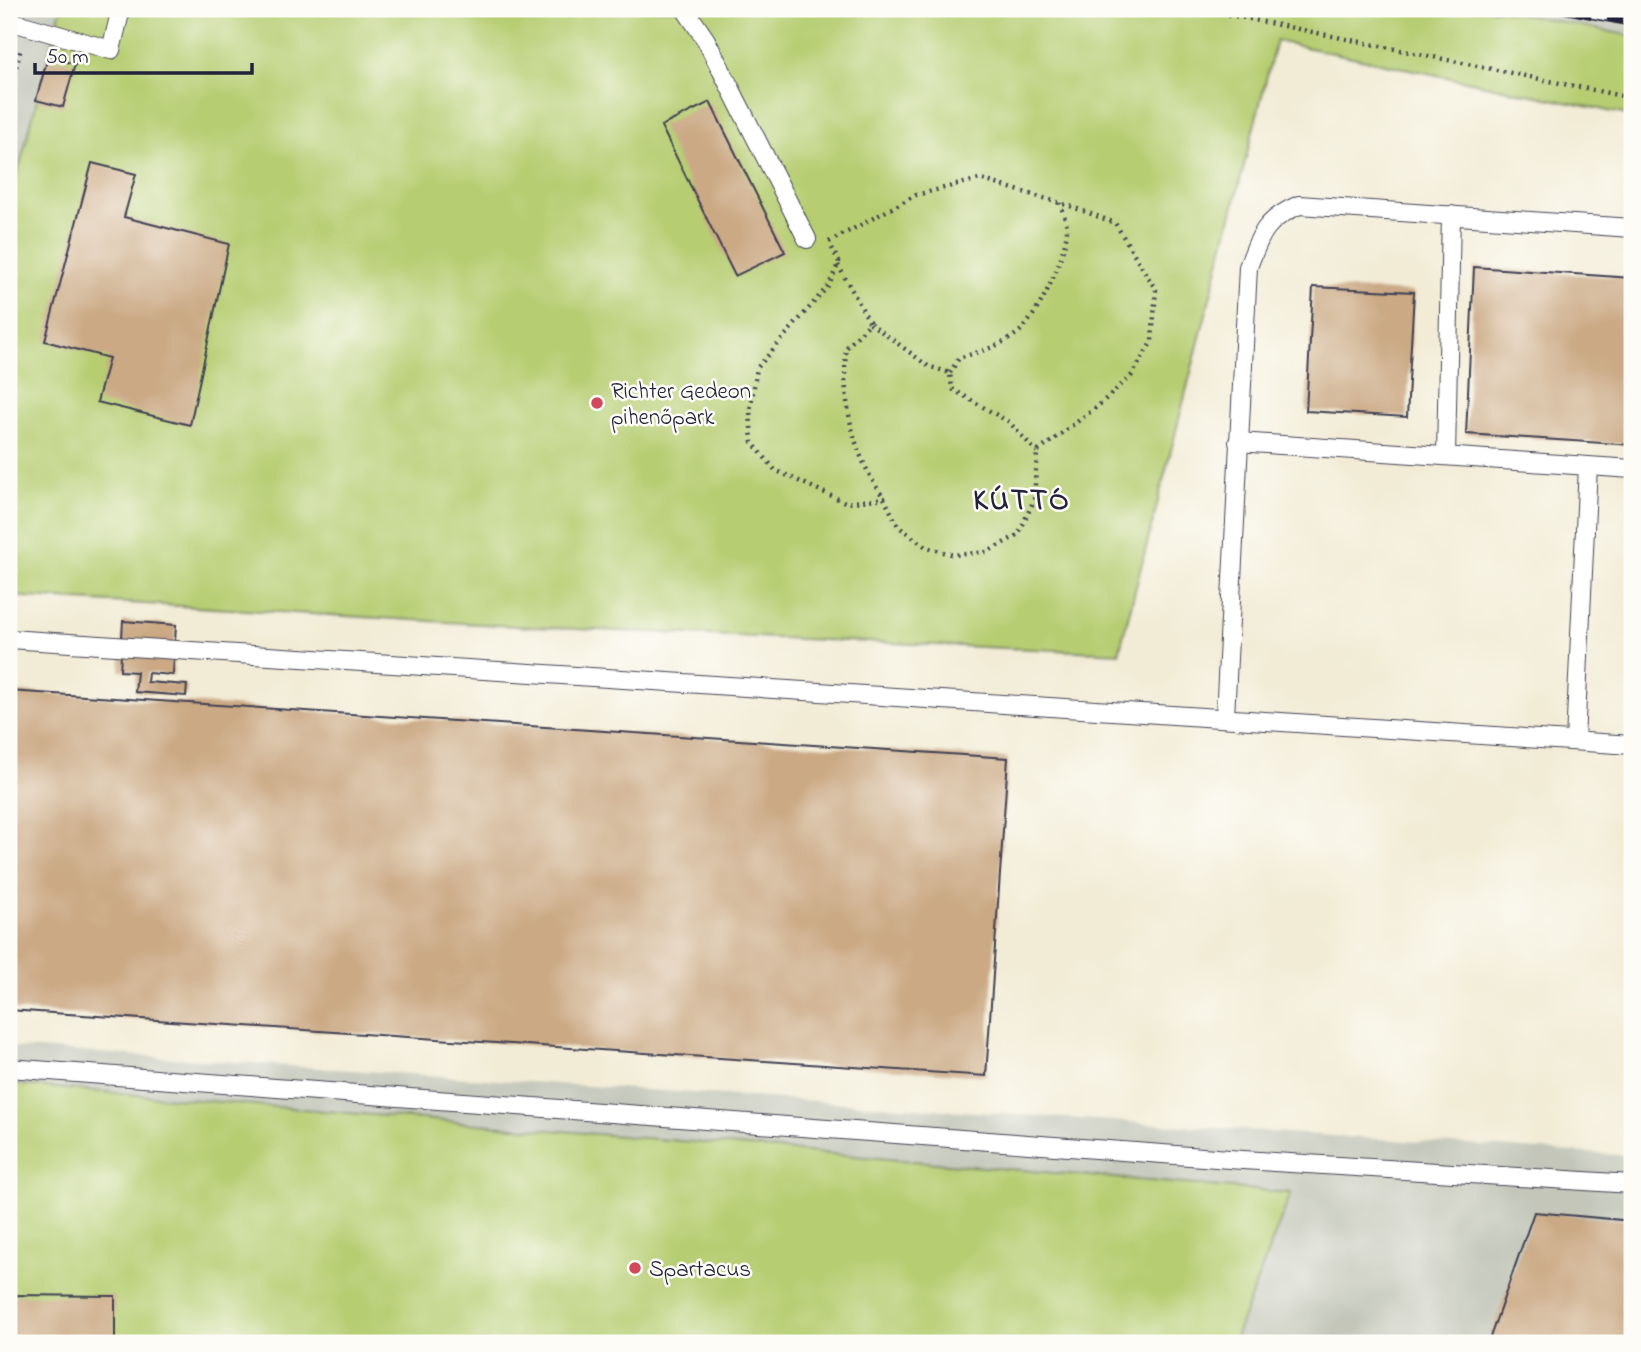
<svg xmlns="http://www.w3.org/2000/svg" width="1641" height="1352" font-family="'Indie Flower',sans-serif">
	<rect width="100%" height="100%" fill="#fdfcf7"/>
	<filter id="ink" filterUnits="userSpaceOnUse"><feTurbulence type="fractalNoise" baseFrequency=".0143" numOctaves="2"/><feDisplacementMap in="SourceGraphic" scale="14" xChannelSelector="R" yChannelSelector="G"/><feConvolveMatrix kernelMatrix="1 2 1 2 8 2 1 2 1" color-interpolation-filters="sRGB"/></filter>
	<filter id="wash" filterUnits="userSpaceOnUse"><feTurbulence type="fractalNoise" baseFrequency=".00686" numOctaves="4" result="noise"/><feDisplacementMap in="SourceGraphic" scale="28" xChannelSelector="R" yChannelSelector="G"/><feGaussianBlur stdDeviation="1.57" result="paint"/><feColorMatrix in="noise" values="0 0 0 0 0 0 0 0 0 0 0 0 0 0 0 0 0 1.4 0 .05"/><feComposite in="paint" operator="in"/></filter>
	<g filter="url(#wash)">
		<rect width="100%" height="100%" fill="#f2ecd6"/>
		<g fill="#c3c6b9">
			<polygon points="9,9 61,9 9,206"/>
			<polygon points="1498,9 1632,9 1632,36"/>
			<polygon points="9,1047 1632,1156 1632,1343 1233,1343 1290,1193 9,1084"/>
		</g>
		<g fill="#b6cd72" stroke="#6c7856" stroke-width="2">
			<polygon points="61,9 1498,9 1632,36 1632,116 1276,41 1119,653 530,627 9,596 9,206"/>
			<polygon points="9,1084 1291,1193 1233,1343 9,1343"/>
		</g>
		<g id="blocks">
			<g fill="#caa984">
				<polygon points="48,57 75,64 63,107 36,100"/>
				<polygon points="710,102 785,252 735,276 661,126"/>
				<polygon points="92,163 136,174 124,217 229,244 190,425 97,402 109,358 45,341"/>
				<polygon points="1474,267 1632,278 1632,445 1466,434"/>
				<polygon points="1313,287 1414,292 1407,417 1306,411"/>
				<polygon points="123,621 176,625 173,675 148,673 147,682 187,685 186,696 135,692 137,672 120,671"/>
				<polygon points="9,691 1008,758 986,1076 9,1010"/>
				<polygon points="1534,1212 1632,1221 1632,1343 1488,1343"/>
				<polygon points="9,1295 115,1296 115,1343 9,1343"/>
			</g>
		</g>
	</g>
	<g filter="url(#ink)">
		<use href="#blocks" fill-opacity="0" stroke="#414052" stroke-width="2"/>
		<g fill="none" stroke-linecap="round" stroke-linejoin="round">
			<g stroke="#414052" stroke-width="20">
				<g id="lane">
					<polyline points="685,9 706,40 807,239"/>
					<polyline points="9,21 111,50 121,9"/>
					<polyline points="1238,442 1632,469"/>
					<polyline points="1446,456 1451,215"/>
					<polyline points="9,639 1632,745"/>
					<path d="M1225,717L1248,267C1261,233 1265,220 1299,205L1632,228"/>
					<polyline points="1575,741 1588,466"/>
					<polyline points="9,1068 1243,1160 1632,1184"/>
				</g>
			</g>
			<g stroke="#414052" stroke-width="4.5" stroke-dasharray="2 5" stroke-linecap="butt">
				<polyline points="1201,9 1632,98"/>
				<polyline points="9,94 21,48"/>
				<polyline points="829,242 916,195 980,179 1070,206 1115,223 1156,290 1152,341 1132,375 1098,406 1037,452 1034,500 1018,535 987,552 954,555 926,547 898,526 884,498 847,503 775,470 752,442 750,411 757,368 829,285 839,262 830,244"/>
				<path d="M838,265L870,323L846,348C842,402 852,454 884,498"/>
				<polyline points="870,323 928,366 950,373 952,389 1009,422 1037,452"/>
				<path d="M950,373L959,358C978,352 998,347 1015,335C1037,321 1066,256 1067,229C1067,221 1062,211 1060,203"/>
			</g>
			<use href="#lane" stroke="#fff" stroke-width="18"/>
			<g stroke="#22223b" stroke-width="8">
				<polyline id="rail" points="1560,9 1632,23"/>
			</g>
			<use href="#rail" stroke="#fdfcf7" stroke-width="5" stroke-dasharray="16" stroke-linecap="butt"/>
		</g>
	</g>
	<g fill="#d1495b" stroke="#fdfcf7" stroke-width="2.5">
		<circle cx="597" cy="403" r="7"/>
		<circle cx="635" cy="1268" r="7"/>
	</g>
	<g text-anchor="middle" stroke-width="5" stroke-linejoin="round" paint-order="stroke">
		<g font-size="23" fill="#22223b" stroke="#fdfcf7" text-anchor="start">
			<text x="611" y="398">Richter Gedeon<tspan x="611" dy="26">pihenőpark</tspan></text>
			<text x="649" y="1276">Spartacus</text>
		</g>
		<g font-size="30" font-weight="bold" letter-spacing="2" fill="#22223b" stroke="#fdfcf7">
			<text x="1022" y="509">KÚTTÓ</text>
		</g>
	</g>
	<rect width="1641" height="1352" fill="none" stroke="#fdfcf7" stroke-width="35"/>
	<path d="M35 63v10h217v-10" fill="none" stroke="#22223b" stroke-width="3.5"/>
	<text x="46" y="63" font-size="21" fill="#22223b" stroke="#fdfcf7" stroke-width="5" paint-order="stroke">50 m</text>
</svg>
